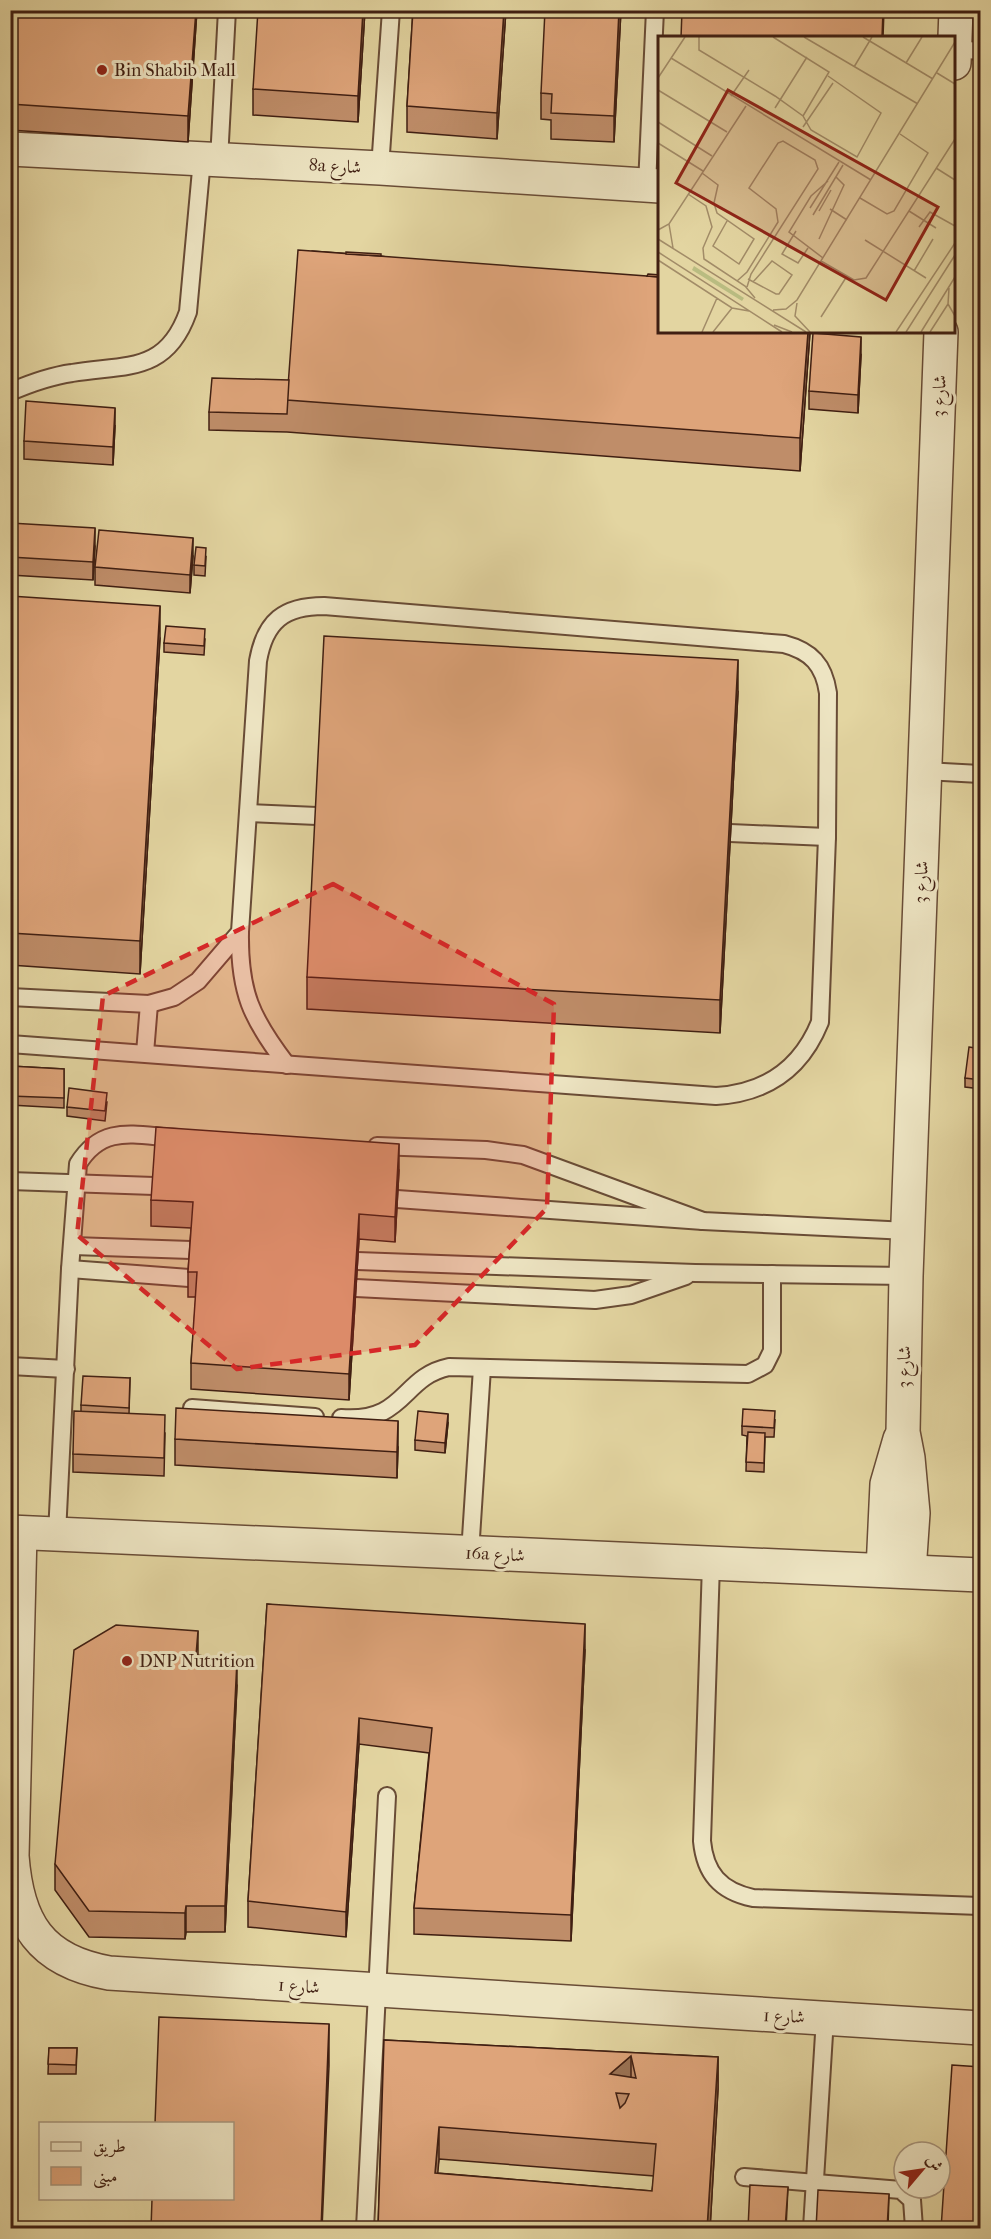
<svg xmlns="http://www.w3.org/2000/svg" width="991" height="2239" font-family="'IM FELL French Canon',Amiri,serif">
	<rect width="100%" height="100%" fill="#e3d5a1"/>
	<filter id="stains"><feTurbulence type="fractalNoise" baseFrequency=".00333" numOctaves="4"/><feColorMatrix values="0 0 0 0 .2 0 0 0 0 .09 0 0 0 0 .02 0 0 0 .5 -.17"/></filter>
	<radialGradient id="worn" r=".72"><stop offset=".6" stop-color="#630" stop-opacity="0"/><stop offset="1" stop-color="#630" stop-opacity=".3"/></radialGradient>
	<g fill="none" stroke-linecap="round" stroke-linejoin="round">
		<g stroke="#694c36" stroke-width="20">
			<g id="lane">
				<polyline points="954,49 980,51"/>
				<polyline points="219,160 227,10"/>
				<polyline points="380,168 391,10"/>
				<polyline points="647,185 655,10"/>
				<path d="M10,392C31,383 50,376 72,373C126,364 166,374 188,312L202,159"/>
				<polyline points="925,771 980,774"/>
				<polyline points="248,813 317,816"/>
				<polyline points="730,833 827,837"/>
				<path d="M240,932C239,992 251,1018 287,1065"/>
				<path d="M10,997L149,1004L174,997L198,981L240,932L258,661C265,621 284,606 324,606L784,644C811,651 824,665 828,693L827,837L820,1022C801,1069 766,1093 716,1096L10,1044"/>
				<polyline points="145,1053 149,1004"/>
				<polyline points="377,1146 486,1150 523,1155 703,1221"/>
				<polyline points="10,1181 154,1186"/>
				<polyline points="397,1199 703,1221 908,1231"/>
				<polyline points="73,1246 191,1250"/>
				<polyline points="357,1261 695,1273 906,1276"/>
				<polyline points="70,1269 189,1278"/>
				<polyline points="356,1288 595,1300 631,1295 686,1276"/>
				<polyline points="10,1366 66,1369"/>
				<polyline points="192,1408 315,1417"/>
				<path d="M341,1418C406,1423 401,1377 449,1367L748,1374L765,1365L772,1351V1274"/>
				<path d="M57,1534L70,1269L78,1164C103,1123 136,1136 178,1138"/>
				<polyline points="470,1553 482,1368"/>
				<path d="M711,1564L702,1841C705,1873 720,1891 753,1898L980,1906"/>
				<polyline points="744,2177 901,2190 912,2200 914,2228"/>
				<polyline points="365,2228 387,1796"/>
				<polyline points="812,2228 825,2018"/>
			</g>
		</g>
		<g stroke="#694c36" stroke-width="36">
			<g id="street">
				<polyline points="954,63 956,10"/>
				<polyline points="10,149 380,168 660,186"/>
				<polyline points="10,1532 980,1575"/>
				<path d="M20,1533L12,1856C17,1923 40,1961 109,1973L980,2028"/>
				<polyline points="883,1570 887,1484 900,1439"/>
				<polyline points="909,1571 913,1513 908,1458 903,1432 906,1276 941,332"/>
			</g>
		</g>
		<use href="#lane" stroke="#ede4c2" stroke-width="16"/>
		<use href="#street" stroke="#ede4c2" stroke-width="33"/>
	</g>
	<g fill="#bf8d69" stroke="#401f12" stroke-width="1.5" fill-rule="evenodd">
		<polygon points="10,10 197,10 188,142 10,130"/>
		<polygon points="365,10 358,122 253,115 253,89"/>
		<polygon points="413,10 506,10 497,139 407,132 407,106"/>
		<polygon points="621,10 614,142 551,139 551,120 541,119 541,93"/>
		<polygon points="312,251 381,256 810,332 800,471 287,432 209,430 209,412 289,380"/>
		<polygon points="861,355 858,413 809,409 809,391"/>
		<polygon points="115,426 113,465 24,459 24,441"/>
		<polygon points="10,523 95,546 93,580 10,575"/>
		<polygon points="193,556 190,593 95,585 95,567"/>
		<polygon points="206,557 205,576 194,575 194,565"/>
		<polygon points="10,596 160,638 140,974 10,965"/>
		<polygon points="205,639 204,655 164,652 164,643"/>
		<polygon points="738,692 720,1033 307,1009 307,977"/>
		<polygon points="981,1049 981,1089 965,1087 965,1078"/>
		<polygon points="10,1066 64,1069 64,1108 10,1105"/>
		<polygon points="107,1102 105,1121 67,1116 67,1107"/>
		<polygon points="399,1170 395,1242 359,1239 349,1400 191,1389 191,1363 196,1297 188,1297 188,1272 191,1228 151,1226 151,1200"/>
		<polygon points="130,1378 129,1414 165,1433 164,1476 73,1472 73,1454 81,1412 81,1405"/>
		<polygon points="775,1420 774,1437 765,1437 764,1472 746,1471 747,1436 742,1435 742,1426"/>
		<polygon points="448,1423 445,1453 415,1450 415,1440"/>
		<polygon points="175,1439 398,1447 397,1478 175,1465"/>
		<polygon points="267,1604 585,1650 571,1941 414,1934 414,1908 429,1753 359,1744 346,1937 248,1927 248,1901"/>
		<polygon points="198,1656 237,1685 225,1932 186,1932 185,1939 89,1937 55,1890 55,1864"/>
		<path d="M384,2040L718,2057V2089L710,2229H378ZM439,2159L654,2176L652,2191L437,2173Z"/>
		<polygon points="49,2048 77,2048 76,2074 48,2074"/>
	</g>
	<g fill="#9b7355" stroke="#401f12" stroke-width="1.5">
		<polygon points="196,10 197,10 188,142 188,116"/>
		<polygon points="363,10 365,10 358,122 358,96"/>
		<polygon points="504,10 506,10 497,139 497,113"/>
		<polygon points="619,10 621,10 614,142 614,116"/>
		<polygon points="883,10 884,10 883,38 882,38"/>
		<polygon points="808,332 810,332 800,471 800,438"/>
		<polygon points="861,337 861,355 858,413 858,395"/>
		<polygon points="115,408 115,426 113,465 113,447"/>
		<polygon points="95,528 95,546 93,580 93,562"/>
		<polygon points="193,538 193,556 190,593 190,575"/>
		<polygon points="160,606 160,638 140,974 140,941"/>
		<polygon points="738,660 738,692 720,1033 720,1000"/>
		<polygon points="399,1144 399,1170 395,1242 395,1217"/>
		<polygon points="359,1214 359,1239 349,1400 349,1374"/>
		<polygon points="448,1414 448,1423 445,1453 445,1443"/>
		<polygon points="398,1421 398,1447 397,1478 397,1452"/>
		<polygon points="585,1624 585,1650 571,1941 571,1915"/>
		<polygon points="198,1631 198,1657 196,1655"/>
		<polygon points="237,1660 237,1685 225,1932 225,1906"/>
		<polygon points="359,1718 359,1744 346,1937 346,1912"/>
		<polygon points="186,1906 186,1932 185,1939 185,1913"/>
		<polygon points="329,2024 329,2066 322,2229 321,2229"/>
		<polygon points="631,2056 631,2088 610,2074"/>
		<polygon points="718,2057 718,2089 710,2229 707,2229"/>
		<polygon points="439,2127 439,2159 435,2206 435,2173"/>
		<polygon points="788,2187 786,2229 785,2229"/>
		<polygon points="889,2194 888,2229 887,2229"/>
	</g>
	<g fill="#dea47a" stroke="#401f12" stroke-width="1.5" fill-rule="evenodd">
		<polygon points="10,10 196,10 188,116 10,104"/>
		<polygon points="258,10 363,10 358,96 253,89"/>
		<polygon points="413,10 504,10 497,113 407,106"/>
		<polygon points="545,10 619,10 614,116 551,113 552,94 541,93"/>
		<polygon points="682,10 883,10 882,38 681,38"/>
		<polygon points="298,250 660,277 660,332 808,332 800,438 287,400"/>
		<polygon points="346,252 381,254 381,256 346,254"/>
		<polygon points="648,274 660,275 660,277 647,276"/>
		<polygon points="813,333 861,337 858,395 809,391"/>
		<polygon points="212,378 289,380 287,414 209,412"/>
		<polygon points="26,401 115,408 113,447 24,441"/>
		<polygon points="10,523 95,528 93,562 10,557"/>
		<polygon points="99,530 193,538 190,575 95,567"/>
		<polygon points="196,547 206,548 205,566 194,565"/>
		<polygon points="10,596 160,606 140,941 10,933"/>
		<polygon points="166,626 205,629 204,646 164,643"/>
		<polygon points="324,636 738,660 720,1000 307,977"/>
		<polygon points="969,1047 981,1049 981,1080 965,1078"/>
		<polygon points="10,1066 64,1069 64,1098 10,1096"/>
		<polygon points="69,1088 107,1093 105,1111 67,1107"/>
		<polygon points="156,1127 399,1144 395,1217 359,1214 349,1374 191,1363 197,1272 188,1272 193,1202 151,1200"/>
		<polygon points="83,1376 130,1378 129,1408 81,1405"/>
		<polygon points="176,1408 398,1421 397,1452 175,1439"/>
		<polygon points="743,1409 775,1411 774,1428 742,1426"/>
		<polygon points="74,1411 165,1415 164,1458 73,1454"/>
		<polygon points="418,1411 448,1414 445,1443 415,1440"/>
		<polygon points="748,1432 765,1433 764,1463 746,1462"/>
		<polygon points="267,1604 585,1624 571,1915 414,1908 432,1728 359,1718 346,1912 248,1901"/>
		<polygon points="116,1625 198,1631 196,1655 237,1660 225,1906 186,1906 185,1913 89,1911 55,1864 74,1650"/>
		<polygon points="159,2017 329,2024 321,2229 151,2229 152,2199 232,2199 232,2124 155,2124"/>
		<path d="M384,2040L718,2057L707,2229H378ZM631,2056L636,2078L610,2074ZM616,2093L629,2094L625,2103L620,2108ZM439,2127L656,2144L652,2191L435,2173Z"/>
		<polygon points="49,2048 77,2048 76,2065 48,2064"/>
		<polygon points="952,2065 981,2067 981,2229 941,2229"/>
		<polygon points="750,2185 788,2187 785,2229 748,2229"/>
		<polygon points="818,2190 889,2194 887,2229 816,2229"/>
	</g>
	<path fill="#d62828" fill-opacity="0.2" stroke="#d62828" stroke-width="4.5" stroke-dasharray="12 8" stroke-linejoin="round" d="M333,884L554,1004L547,1208L415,1345L237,1369L77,1235L103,996Z"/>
	<g fill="#8f2418" stroke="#ede4c2" stroke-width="2">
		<circle cx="102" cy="70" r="6"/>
		<circle cx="127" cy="1661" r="6"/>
	</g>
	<g text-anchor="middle" stroke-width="6" stroke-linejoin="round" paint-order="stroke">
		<g font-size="18" fill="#401f12" stroke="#ede4c2" text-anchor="start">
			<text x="114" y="76">Bin Shabib Mall</text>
			<text x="139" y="1667">DNP Nutrition</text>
		</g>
		<g font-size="18" fill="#401f12" stroke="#ede4c2">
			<text transform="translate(335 166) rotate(3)" y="6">8a شارع</text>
			<text transform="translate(939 396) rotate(-88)" y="6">شارع 3</text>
			<text transform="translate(921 882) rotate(-88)" y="6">شارع 3</text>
			<text transform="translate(904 1367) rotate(-89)" y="6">شارع 3</text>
			<text transform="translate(495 1554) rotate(3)" y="6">16a شارع</text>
			<text transform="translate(299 1986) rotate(4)" y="6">شارع 1</text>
			<text transform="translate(784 2016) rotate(3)" y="6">شارع 1</text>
		</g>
	</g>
	<g transform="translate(658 36)">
		<rect width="297" height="297" fill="#e3d5a1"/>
		<path d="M36,230L86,262L84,265L34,234Z" fill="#b9bc81"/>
		<path fill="none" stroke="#a28c68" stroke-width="1.5" d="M41,1V14L117,60L145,80L153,94L199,121L223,77L170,40M115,1L171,36L145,80M146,1L260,68M205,1L275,43M13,22L213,144M248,27L264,1M196,31L214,1M279,37L297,48M0,42L27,1M0,54L69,96M73,60L91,34M117,72L149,21M0,86L54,120M145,91L175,47M0,107L45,135M278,132L297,144M44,137L60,149L56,167L59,177L96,203L81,228L55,210L69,185M30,158L48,170L54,191L45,212L46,223L87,250L97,262M202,162L229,178L236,175L270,117L242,98M152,172L181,126M172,173L189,184M161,175L173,154M251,175L278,192M155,179L185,129M11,188L15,212M261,191L272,176L297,190M0,194L11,188L88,70M138,195L124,218L140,227L150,212M0,203L148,296M161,203L186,149L178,141M207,204L268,242M0,216L124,296M165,222L131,196L153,160L170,145M0,224L74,272L91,275M163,225L196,244L208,242L297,103M256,235L275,203M90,243L118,258H121L134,239L114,225L95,246M79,245L89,236L120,186L118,173L91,152L120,107L125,105L157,124L160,133L93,238L89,251M291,252L290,268L297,280M139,267L137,280L152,296M115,274L128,273L139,264L297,6M163,281L189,240M116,289L134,296M44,296L59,262M55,296L74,272M238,296L297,207M248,296L297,219M263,296L297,241M272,296L290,268"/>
		<path fill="#8f2418" fill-opacity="0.15" stroke="#8f2418" stroke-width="3" d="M70,54L280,171L228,264L18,147Z"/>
		<rect width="297" height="297" fill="none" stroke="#401f12" stroke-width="3"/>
	</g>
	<rect width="991" height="2239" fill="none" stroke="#e3d5a1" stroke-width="36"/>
	<rect x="12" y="12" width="967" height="2215" fill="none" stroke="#401f12" stroke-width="3"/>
	<rect x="18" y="18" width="955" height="2203" fill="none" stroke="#401f12" stroke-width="1.5"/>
	<rect x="39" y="2122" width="195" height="78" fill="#ede4c2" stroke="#a8957c" stroke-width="1.5"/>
	<rect x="51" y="2142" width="30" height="9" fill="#ede4c2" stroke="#a8957c" stroke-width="1.5"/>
	<text x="93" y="2152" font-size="18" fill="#401f12">طريق</text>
	<rect x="51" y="2167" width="30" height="18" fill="#dea47a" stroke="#a8957c" stroke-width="1.5"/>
	<text x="93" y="2182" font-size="18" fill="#401f12">مبنى</text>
	<g transform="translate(922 2170) rotate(61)"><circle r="28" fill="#ede4c2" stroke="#a8957c" stroke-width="1.5"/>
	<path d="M0-4.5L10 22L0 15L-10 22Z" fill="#8f2418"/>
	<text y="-9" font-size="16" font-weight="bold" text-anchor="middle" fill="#401f12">ش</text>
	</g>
	<rect width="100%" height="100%" filter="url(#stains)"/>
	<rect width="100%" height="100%" fill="url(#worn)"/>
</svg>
